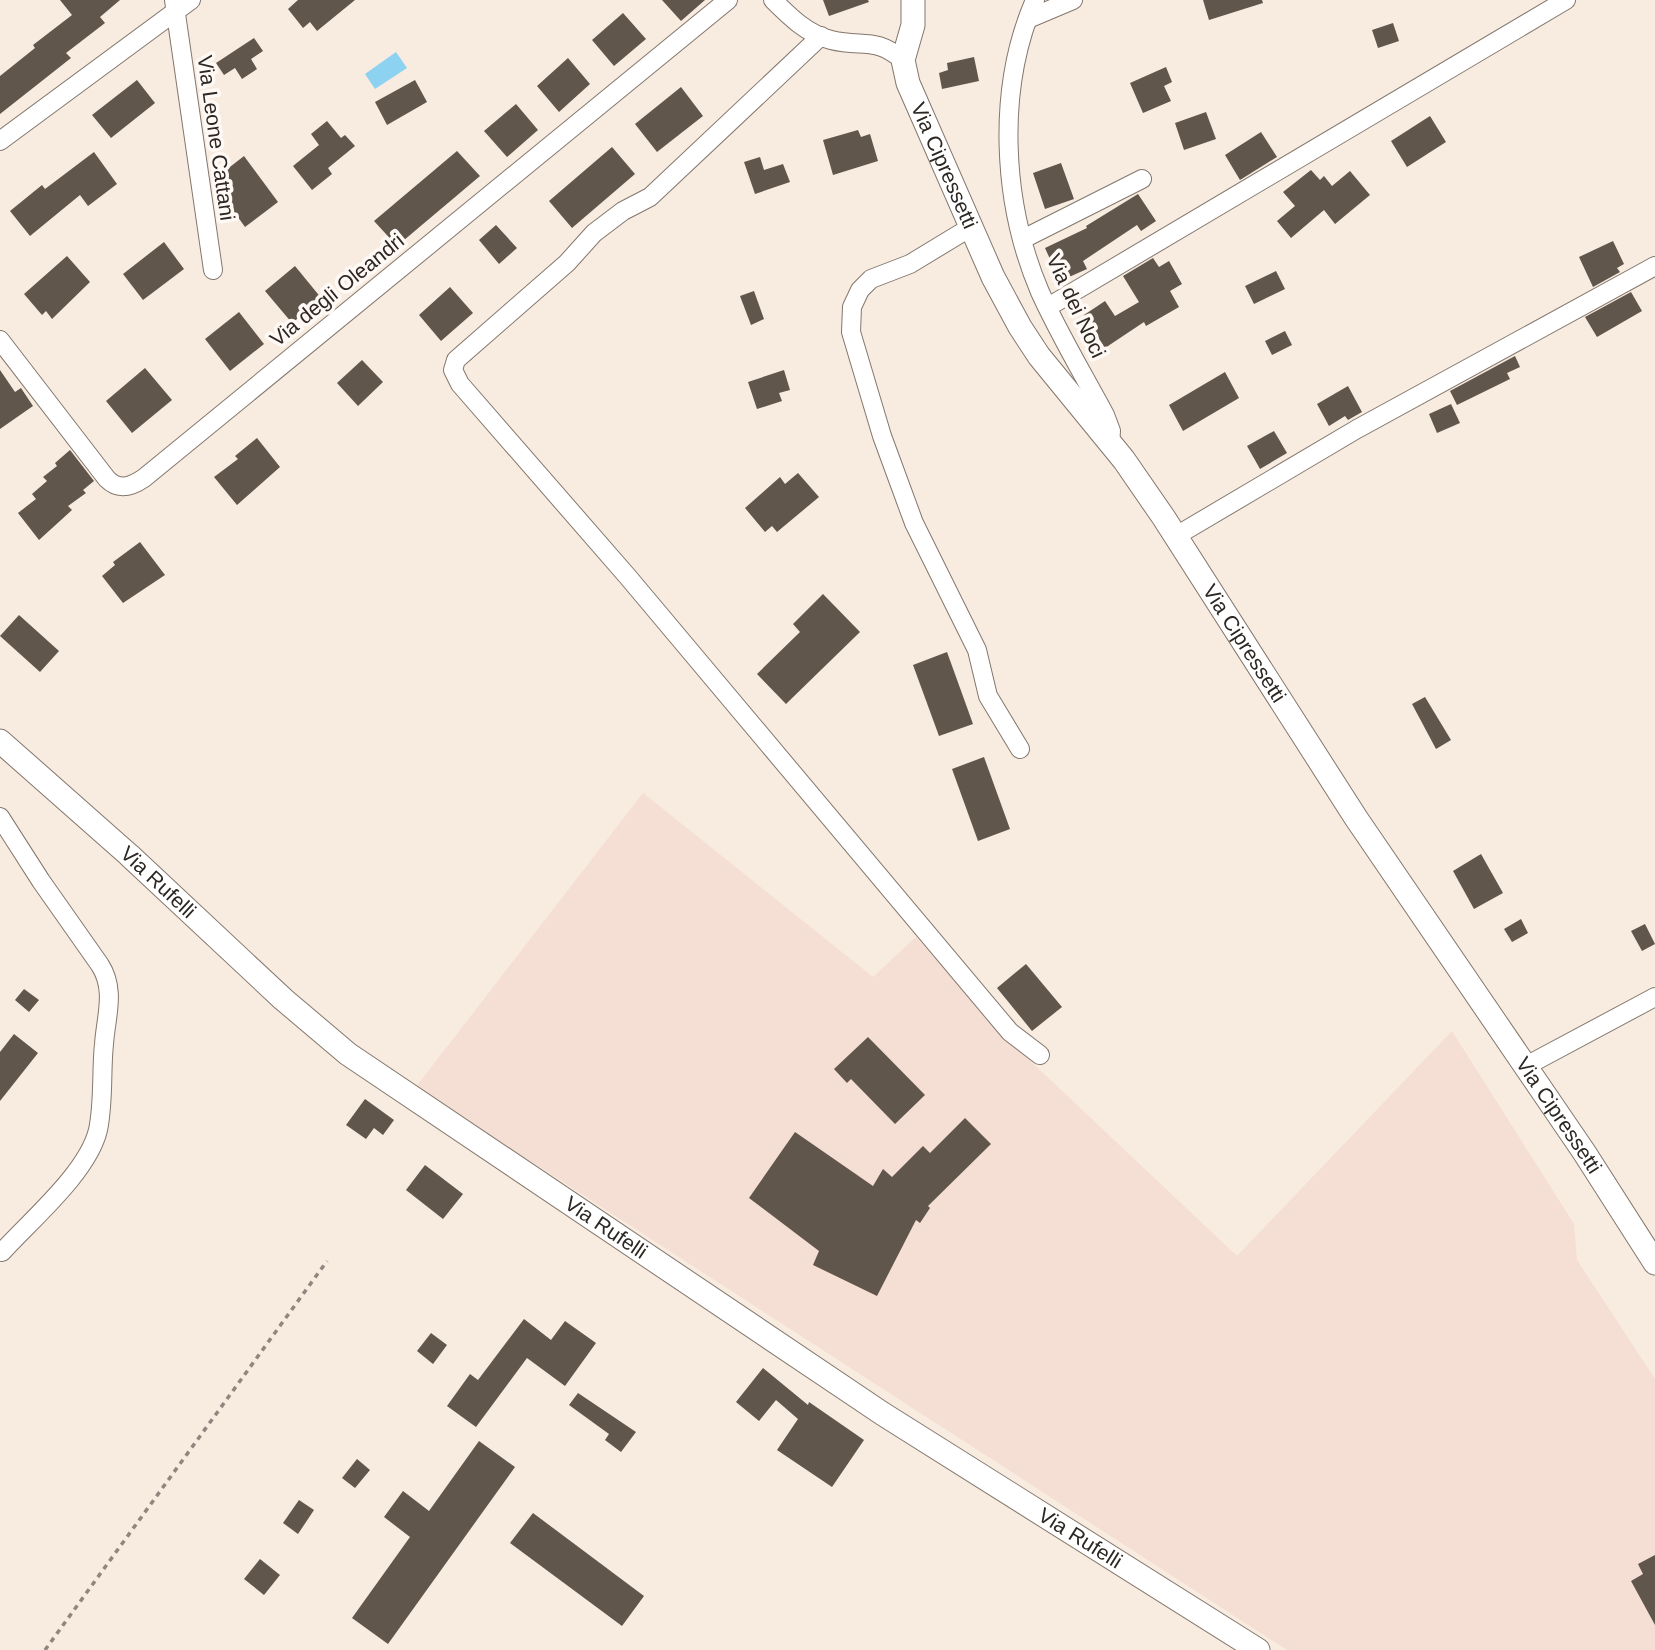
<svg xmlns="http://www.w3.org/2000/svg" width="1655" height="1650" font-family="Helvetica,sans-serif">
	<rect width="100%" height="100%" fill="#f8ebdf"/>
	<polygon fill="#f5ded3" points="643,793 873,977 916,937 1006,1038 1237,1256 1452,1031 1574,1224 1577,1260 1655,1379 1655,1650 1287,1650 416,1087"/>
	<polygon fill="#8ed2f1" points="396,52 407,68 375,89 365,74"/>
	<g fill="#60564c">
		<polygon points="60,0 120,0 100,17 105,23 66,53 71,58 0,114 0,76 35,48 33,45 72,15"/>
		<polygon points="298,0 355,0 317,31 310,22 303,28 288,9"/>
		<polygon points="662,0 705,0 681,21"/>
		<polygon points="823,0 868,0 869,2 829,16"/>
		<polygon points="1203,0 1262,0 1263,3 1209,20"/>
		<polygon points="623,13 646,39 614,66 592,40"/>
		<polygon points="1393,23 1399,41 1378,48 1372,30"/>
		<polygon points="254,38 263,51 251,59 257,69 242,79 235,68 224,75 216,63"/>
		<polygon points="974,57 979,81 942,89 939,73 948,70 947,63"/>
		<polygon points="568,58 590,84 559,112 537,86"/>
		<polygon points="1166,67 1172,82 1164,86 1171,101 1143,113 1130,83"/>
		<polygon points="137,80 155,103 111,138 92,115"/>
		<polygon points="415,80 427,102 387,125 375,102"/>
		<polygon points="681,87 703,116 657,152 635,124"/>
		<polygon points="516,104 538,130 507,157 484,131"/>
		<polygon points="1206,112 1216,139 1184,150 1175,123"/>
		<polygon points="1430,116 1446,142 1407,167 1391,141"/>
		<polygon points="327,121 341,138 345,135 355,146 328,168 332,174 312,190 293,166 319,145 311,134"/>
		<polygon points="858,130 861,137 870,134 878,161 833,175 823,140"/>
		<polygon points="1261,132 1277,157 1240,180 1225,155"/>
		<polygon points="612,147 635,174 572,228 549,201"/>
		<polygon points="457,151 480,176 397,246 374,221"/>
		<polygon points="94,152 117,184 88,206 80,195 30,236 10,211 42,185 45,189"/>
		<polygon points="244,156 278,202 245,227 212,181"/>
		<polygon points="760,157 764,170 783,164 790,182 755,194 744,162"/>
		<polygon points="1061,163 1074,199 1045,209 1033,173"/>
		<polygon points="1311,170 1320,180 1324,176 1332,186 1350,171 1370,195 1335,224 1324,210 1291,238 1277,221 1295,206 1283,192"/>
		<polygon points="1138,194 1156,221 1141,231 1137,225 1083,261 1087,269 1060,281 1045,248 1087,228 1086,226"/>
		<polygon points="496,225 517,248 499,264 479,240"/>
		<polygon points="1613,241 1624,264 1617,268 1620,272 1593,287 1579,257"/>
		<polygon points="164,242 184,269 143,300 123,274"/>
		<polygon points="67,256 90,282 52,319 46,311 42,315 24,294"/>
		<polygon points="1153,258 1159,267 1169,261 1182,284 1170,291 1179,307 1146,326 1144,322 1105,348 1084,315 1105,301 1115,316 1139,302 1123,276"/>
		<polygon points="295,266 322,299 292,323 265,291"/>
		<polygon points="1276,271 1285,289 1254,304 1245,286"/>
		<polygon points="450,287 473,313 441,341 419,315"/>
		<polygon points="754,291 764,319 751,325 740,296"/>
		<polygon points="1631,292 1642,311 1597,337 1585,317"/>
		<polygon points="239,312 264,344 230,371 205,339"/>
		<polygon points="1285,331 1292,345 1272,355 1265,341"/>
		<polygon points="1515,356 1520,367 1507,373 1510,379 1457,405 1450,391"/>
		<polygon points="362,360 383,382 358,406 337,383"/>
		<polygon points="145,368 172,400 132,433 106,401"/>
		<polygon points="0,370 15,392 21,388 33,406 0,429"/>
		<polygon points="784,370 790,390 779,393 782,401 757,409 748,382"/>
		<polygon points="1225,372 1239,398 1183,431 1169,405"/>
		<polygon points="1348,386 1362,412 1348,420 1345,416 1329,426 1317,404"/>
		<polygon points="1451,404 1460,423 1437,433 1429,414"/>
		<polygon points="1274,431 1287,453 1260,469 1247,446"/>
		<polygon points="257,438 280,467 237,505 214,477 238,459 235,456"/>
		<polygon points="70,450 94,481 83,490 86,493 68,506 72,510 39,540 18,513 36,499 32,494 47,481 43,477 57,466 55,463"/>
		<polygon points="798,473 819,497 777,532 772,526 765,532 745,508 780,477 785,484"/>
		<polygon points="140,542 165,575 123,603 102,576 115,565 113,562"/>
		<polygon points="823,594 860,632 786,704 757,674 800,632 793,624"/>
		<polygon points="19,615 59,651 40,672 0,636"/>
		<polygon points="947,652 973,724 939,736 913,665"/>
		<polygon points="1425,697 1451,740 1436,749 1412,704"/>
		<polygon points="984,757 1010,829 978,841 952,769"/>
		<polygon points="1481,854 1503,893 1474,909 1453,871"/>
		<polygon points="1521,919 1528,933 1512,942 1504,929"/>
		<polygon points="1645,924 1655,944 1642,951 1631,931"/>
		<polygon points="1026,964 1062,1007 1032,1031 997,988"/>
		<polygon points="24,989 39,1000 29,1012 15,1000"/>
		<polygon points="14,1034 38,1053 0,1101 0,1052"/>
		<polygon points="868,1037 925,1095 895,1124 851,1079 847,1083 834,1069"/>
		<polygon points="365,1099 394,1120 383,1135 374,1128 366,1139 346,1125"/>
		<polygon points="965,1118 991,1144 928,1206 930,1208 920,1223 916,1220 877,1296 813,1265 819,1251 749,1198 795,1132 873,1186 883,1169 892,1177 923,1146 930,1153"/>
		<polygon points="425,1165 463,1194 443,1219 406,1190"/>
		<polygon points="524,1319 551,1340 565,1321 596,1343 565,1386 527,1358 476,1427 447,1406 470,1374 478,1380"/>
		<polygon points="431,1333 447,1345 433,1364 417,1351"/>
		<polygon points="763,1368 808,1405 809,1402 864,1440 832,1487 777,1450 798,1419 776,1400 759,1421 736,1402"/>
		<polygon points="578,1393 636,1432 621,1452 605,1440 609,1434 569,1405"/>
		<polygon points="479,1441 515,1467 388,1644 352,1618 410,1537 384,1517 403,1491 429,1511"/>
		<polygon points="357,1459 370,1470 355,1488 342,1478"/>
		<polygon points="299,1500 314,1510 298,1534 283,1523"/>
		<polygon points="533,1513 644,1596 622,1626 510,1543"/>
		<polygon points="1655,1555 1655,1625 1631,1581 1643,1574 1638,1564"/>
		<polygon points="260,1559 280,1575 264,1595 244,1579"/>
	</g>
	<g fill="none" stroke-linecap="round" stroke-linejoin="round">
		<g stroke="#83776d" stroke-width="20">
			<g id="minor">
				<polyline points="174,0 213,270"/>
				<path d="M773,0C790,17 807,34 831,40C863,48 874,36 903,60"/>
				<path d="M1035,0C996,89 1002,203 1040,292C1059,334 1083,374 1105,415L1111,431L1110,443"/>
				<polyline points="1028,19 1073,0"/>
				<polyline points="821,36 650,197 623,211 594,233 567,263 456,360 453,370 460,384 628,577 1010,1032 1040,1055"/>
				<polyline points="0,141 191,0"/>
				<polyline points="971,227 910,264 871,279 860,290 852,307 851,332 882,436 914,523 977,650 988,696 1020,749"/>
				<polyline points="1023,239 1142,179"/>
				<polyline points="1048,307 1566,0"/>
				<path d="M0,340L107,479C119,491 131,487 144,478L728,0"/>
				<polyline points="1176,536 1357,429 1655,266"/>
				<path d="M0,817L41,881L100,965C116,990 106,1016 104,1044C101,1072 104,1101 98,1130C88,1172 32,1219 2,1252"/>
				<polyline points="1526,1066 1655,997"/>
			</g>
		</g>
		<g stroke="#83776d" stroke-width="25">
			<g id="tertiary">
				<path id="s1" d="M913,0V25L903,60L908,83L993,277L1020,327L1039,356L1124,460L1164,518L1356,818L1584,1152L1655,1263"/>
				<path id="s2" d="M0,741L129,855L283,999L348,1054L883,1414L1258,1650"/>
			</g>
		</g>
		<polyline stroke="#8f877f" stroke-width="3.5" stroke-dasharray="5 5" stroke-linecap="butt" points="45,1650 327,1261"/>
		<use href="#minor" stroke="#fff" stroke-width="18"/>
		<use href="#tertiary" stroke="#fff" stroke-width="23"/>
	</g>
	<g text-anchor="middle" stroke-width="7" stroke-linejoin="round" paint-order="stroke">
		<g font-size="21" fill="#2c2723" stroke="#fff9f5">
			<text transform="translate(216 138) rotate(82)" y="7">Via Leone Cattani</text>
			<text dy="7" stroke="none"><textPath href="#s1" startOffset="175">Via Cipressetti</textPath></text>
			<text transform="translate(337 290) rotate(-39)" y="7">Via degli Oleandri</text>
			<text transform="translate(1076 306) rotate(65)" y="7">Via dei Noci</text>
			<text dy="7" stroke="none"><textPath href="#s1" startOffset="742">Via Cipressetti</textPath></text>
			<text dy="7" stroke="none"><textPath href="#s2" startOffset="212">Via Rufelli</textPath></text>
			<text dy="7" stroke="none"><textPath href="#s1" startOffset="1309">Via Cipressetti</textPath></text>
			<text dy="7" stroke="none"><textPath href="#s2" startOffset="779">Via Rufelli</textPath></text>
			<text dy="7" stroke="none"><textPath href="#s2" startOffset="1346">Via Rufelli</textPath></text>
		</g>
	</g>
</svg>
